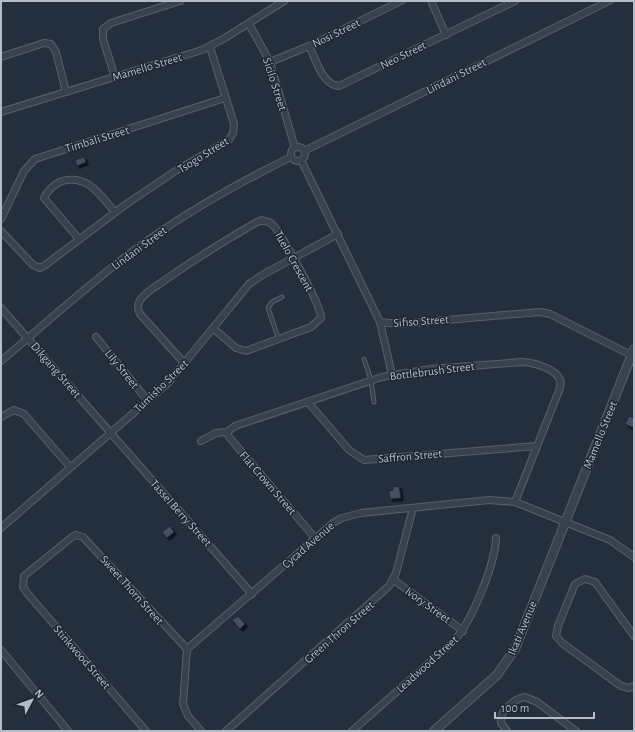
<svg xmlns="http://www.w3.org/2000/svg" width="635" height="732" font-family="'Alegreya Sans',sans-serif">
	<defs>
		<filter id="shadow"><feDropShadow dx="2.5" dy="2.5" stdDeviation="0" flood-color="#0009"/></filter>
	</defs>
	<rect width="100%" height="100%" fill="#242f3e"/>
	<g fill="#455162" stroke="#1f2835" filter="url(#shadow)">
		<polygon points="84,157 86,162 77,166 75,160"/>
		<polygon points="629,416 634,418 634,428 625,424"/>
		<polygon points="399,486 401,498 390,499 389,491 393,490 393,487"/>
		<polygon points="170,526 174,532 167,538 162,532"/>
		<polygon points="238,616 245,624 240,629 232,620"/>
	</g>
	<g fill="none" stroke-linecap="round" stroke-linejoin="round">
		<g stroke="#565f6c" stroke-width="5">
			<g id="service">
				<polyline points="279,340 268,308 272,302 282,297"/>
				<polyline points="364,359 371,380 374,402"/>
			</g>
		</g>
		<g stroke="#565f6c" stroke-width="8">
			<g id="minor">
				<polyline points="431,1 446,35"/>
				<polyline points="249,24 270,62 295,148"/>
				<path d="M309,46C316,59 322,85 339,86L515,1"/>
				<polyline points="1,57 44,43 51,44 56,52 66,92"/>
				<polyline points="270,62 309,46 401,1"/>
				<polyline points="115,77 103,39 103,29 111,23 180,1"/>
				<polyline points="1,112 202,50 225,38 284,1"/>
				<circle cx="298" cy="154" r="7"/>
				<polyline points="304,151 609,1"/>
				<polyline points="301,160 380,322 400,324 540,312 550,314 631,355"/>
				<polyline points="1,219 24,171 35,159 225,98"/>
				<polyline points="1,231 33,265 40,268 44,266 125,205 177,170 229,140 233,133 234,124 210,47"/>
				<path d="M79,239L44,198C48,190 54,184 62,181C88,174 100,195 115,212"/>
				<polyline points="1,308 252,594"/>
				<polyline points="380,322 392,375"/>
				<polyline points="96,337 148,401"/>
				<path d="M1,361C46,323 90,283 137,248C185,213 238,183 291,157"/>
				<path d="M185,364L140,314C137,308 137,304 141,299C147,291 157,286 165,280C195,259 226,240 257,222L262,220L271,223C281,232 322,307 321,318L311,327L246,351L236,348L214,329"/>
				<polyline points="308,402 349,450 364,460 537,446"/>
				<polyline points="1,417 14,410 24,414 70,467"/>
				<polyline points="201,441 216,433 227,432"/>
				<polyline points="1,528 168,383 249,284 264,274 338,234"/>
				<path d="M315,538L229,437L227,432L235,426L382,377L430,369L522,362C535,363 565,370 560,388L515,502"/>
				<polyline points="394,580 463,631"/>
				<polyline points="634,636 595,582 585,579 575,584 558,626 556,636 562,643 621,686 629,688 634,686"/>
				<polyline points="1,650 68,731"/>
				<polyline points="146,731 27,593 23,587 24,576 72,537 76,535 83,537 187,649"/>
				<polyline points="201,731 188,716 183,704 187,649 333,523 342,518 361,513 489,500 515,502 610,540 634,557"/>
				<polyline points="226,731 389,586 396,573 413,508"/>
				<path d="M352,731L452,643C471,624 495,565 496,538"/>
				<path d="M507,731L501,723C499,711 514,699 525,697L537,702L576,731"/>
			</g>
		</g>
		<g stroke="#565f6c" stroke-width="10">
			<polyline id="tertiary" points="434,731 497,675 515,649 634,349"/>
		</g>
		<use href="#service" stroke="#38414e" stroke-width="3"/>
		<use href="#minor" stroke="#38414e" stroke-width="6"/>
		<use href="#tertiary" stroke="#38414e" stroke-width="8"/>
	</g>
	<g text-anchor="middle" stroke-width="3" stroke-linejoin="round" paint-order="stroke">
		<g font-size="12" fill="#b4bcc9" stroke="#1d2633">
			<text transform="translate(336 33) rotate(-26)" y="4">Nosi Street</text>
			<text transform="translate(403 55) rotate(-26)" y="4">Neo Street</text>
			<text transform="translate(147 67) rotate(-17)" y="4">Mamello Street</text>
			<text transform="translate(456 76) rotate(-27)" y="4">Lindani Street</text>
			<text transform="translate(275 84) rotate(72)" y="4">Sicilo Street</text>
			<text transform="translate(97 139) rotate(-17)" y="4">Timbali Street</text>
			<text transform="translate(203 155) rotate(-32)" y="4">Tsogo Street</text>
			<text transform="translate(139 248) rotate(-36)" y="4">Lindani Street</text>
			<text transform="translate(294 261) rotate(61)" y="4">Tuelo Crescent</text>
			<text transform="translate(421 321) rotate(-4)" y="4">Sifiso Street</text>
			<text transform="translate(122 369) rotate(51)" y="4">Lily Street</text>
			<text transform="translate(56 370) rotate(49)" y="4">Dikgang Street</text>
			<text transform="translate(432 371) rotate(-7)" y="4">Bottlebrush Street</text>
			<text transform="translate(161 386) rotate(-44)" y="4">Tumisho Street</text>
			<text transform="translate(600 435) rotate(-68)" y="4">Mamello Street</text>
			<text transform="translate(410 456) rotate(-5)" y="4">Saffron Street</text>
			<text transform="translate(268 483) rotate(49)" y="4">Flat Crown Street</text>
			<text transform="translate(181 513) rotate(48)" y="4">Tassel Berry Street</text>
			<text transform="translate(308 545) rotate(-41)" y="4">Cycad Avenue</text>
			<text transform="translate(132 590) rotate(48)" y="4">Sweet Thorn Street</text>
			<text transform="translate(428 605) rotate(36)" y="4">Ivory Street</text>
			<text transform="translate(522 628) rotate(-67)" y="4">Ikati Avenue</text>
			<text transform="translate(339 632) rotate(-41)" y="4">Green Thron Street</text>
			<text transform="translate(82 657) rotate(49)" y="4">Stinkwood Street</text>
			<text transform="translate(427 664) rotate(-42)" y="4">Leadwood Street</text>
		</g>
	</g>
	<rect width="635" height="732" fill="none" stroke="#b4bcc9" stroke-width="4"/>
	<g transform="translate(32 700) rotate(49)" stroke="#1d2633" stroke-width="3" paint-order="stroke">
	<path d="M0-3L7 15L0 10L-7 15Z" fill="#b4bcc9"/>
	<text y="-6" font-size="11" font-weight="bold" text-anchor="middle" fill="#b4bcc9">N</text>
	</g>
	<path d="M495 712v6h99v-6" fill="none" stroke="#b4bcc9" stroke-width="2"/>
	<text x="501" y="712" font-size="12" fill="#b4bcc9" stroke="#1d2633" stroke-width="3" paint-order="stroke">100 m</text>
</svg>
